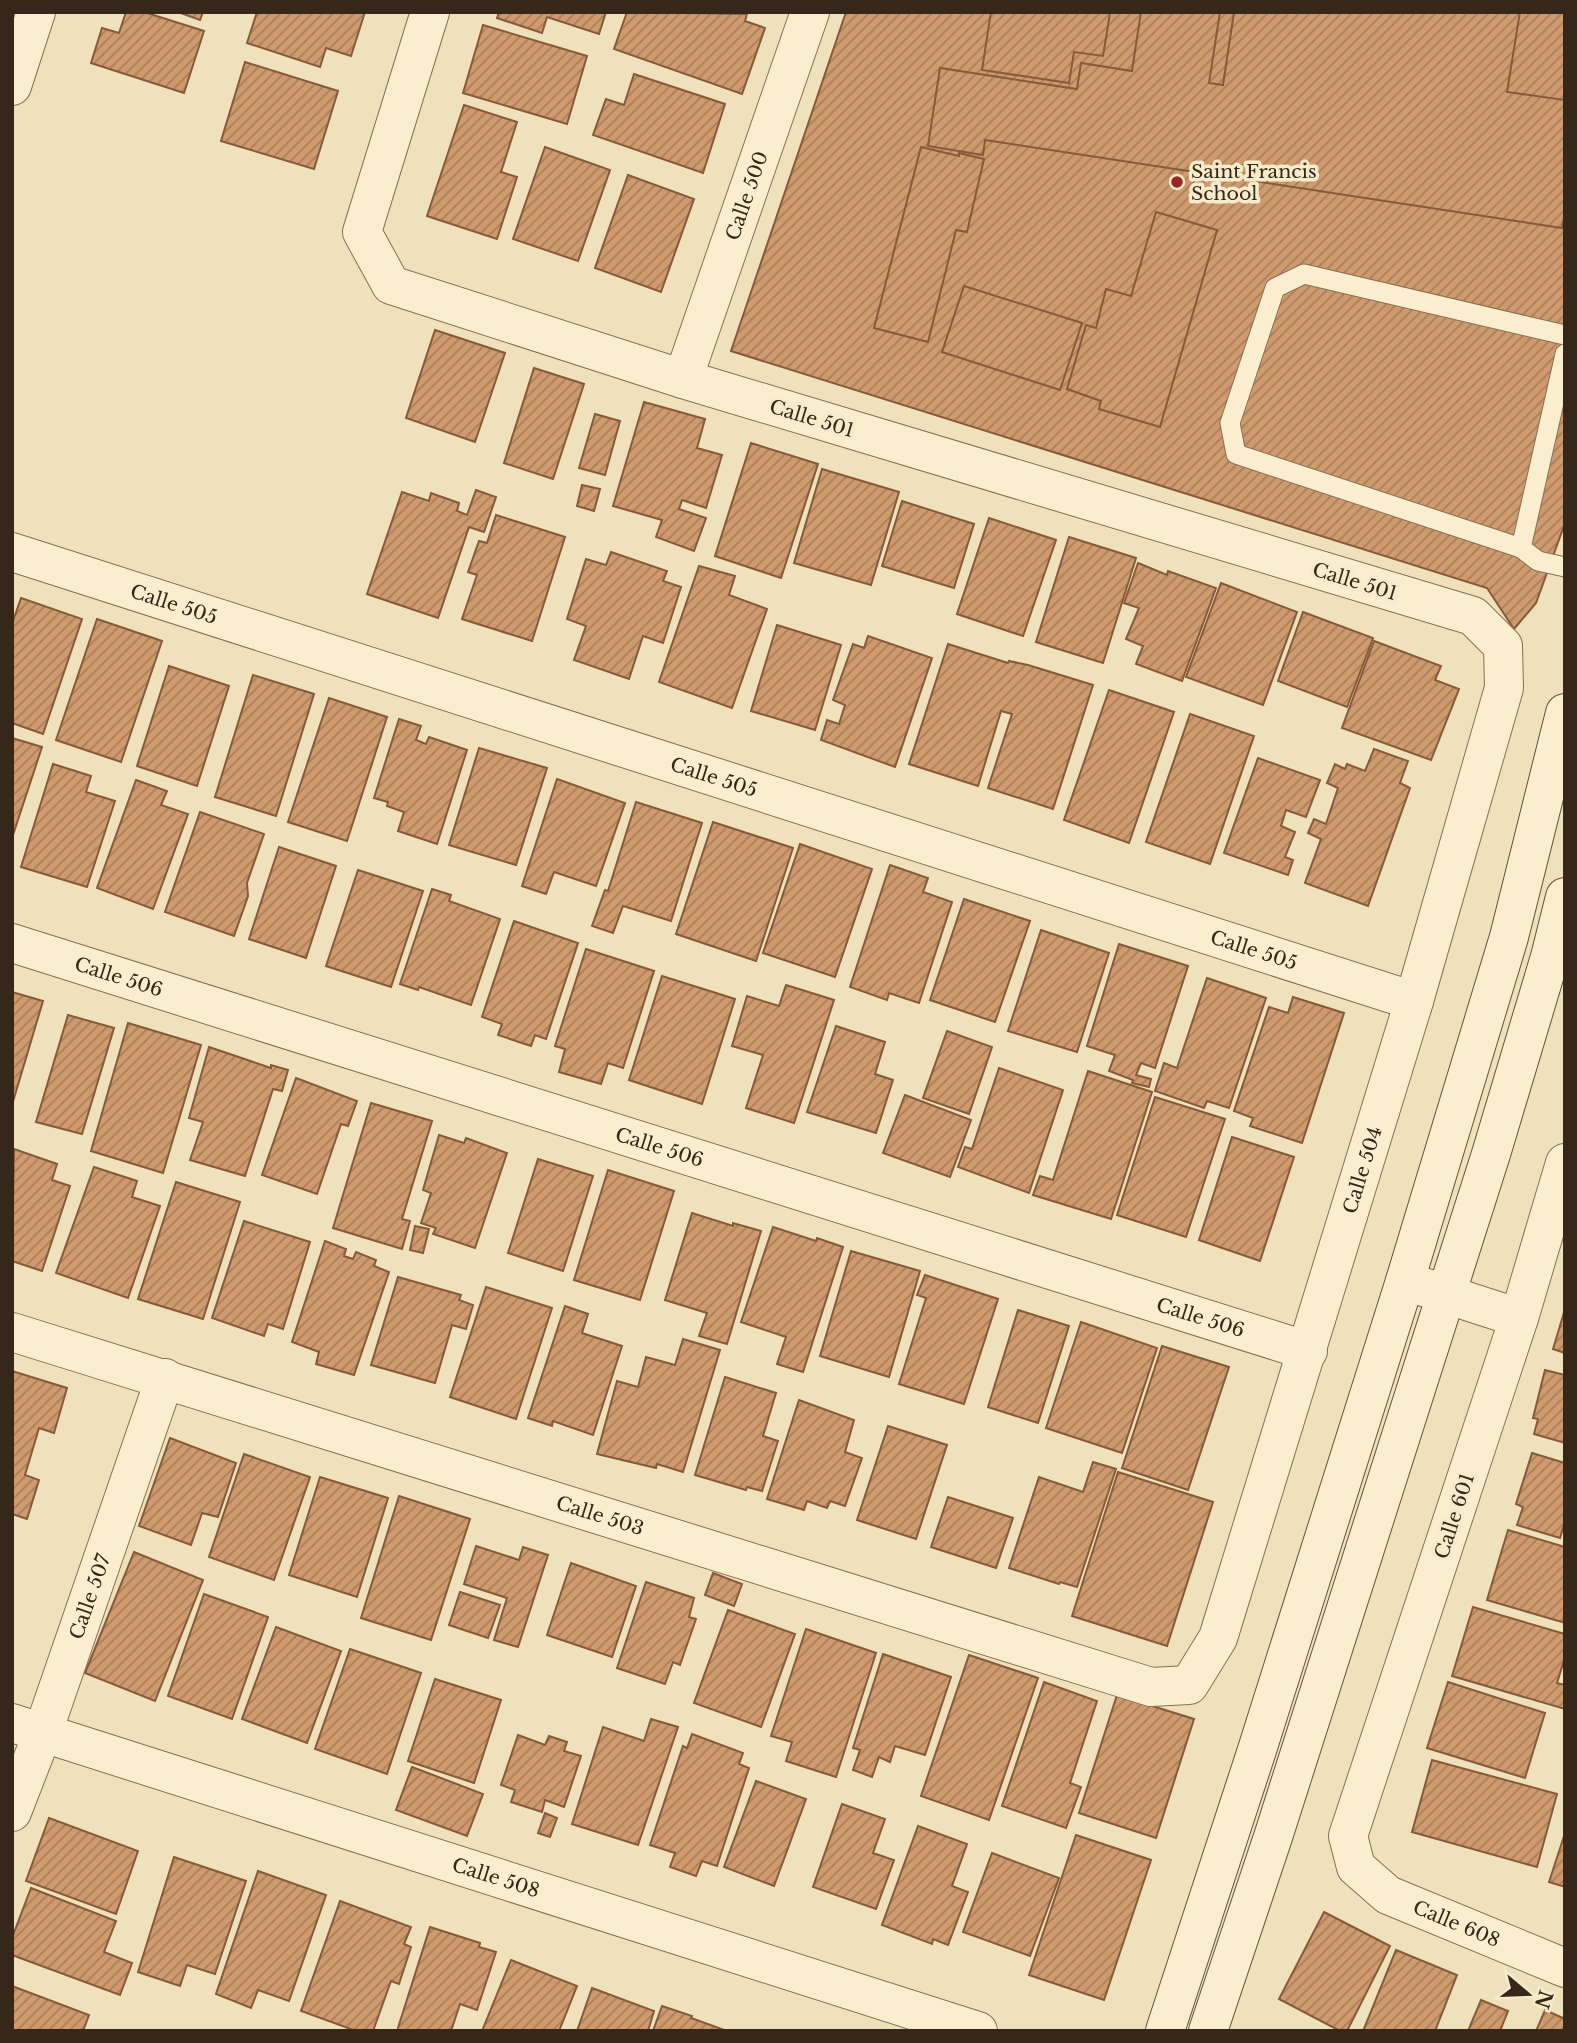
<svg xmlns="http://www.w3.org/2000/svg" width="1577" height="2043" font-family="'Libre Baskerville',serif">
	<defs>
		<pattern id="building-hatch" width="6" height="6" patternUnits="userSpaceOnUse" patternTransform="scale(1.75)"><rect width="6" height="6" fill="#cf9a6e"/><path d="M-1 1l2-2M0 6l6-6M5 7l2-2" fill="none" stroke="#a97e5a"/></pattern>
	</defs>
	<rect width="100%" height="100%" fill="#efe1bb"/>
	<g fill="url(#building-hatch)" stroke="#875a39" stroke-width="2">
		<polygon points="126,12 144,12 204,31 184,93 91,63 102,28 119,33"/>
		<polygon points="178,12 203,12 200,20"/>
		<polygon points="257,12 365,12 351,56 326,48 320,67 247,43"/>
		<polygon points="499,12 606,12 599,34 547,17 542,33 497,18"/>
		<polygon points="627,12 747,14 745,21 765,28 742,94 614,49"/>
		<polygon points="846,12 1565,12 1565,523 1536,603 1514,629 1487,588 731,351"/>
		<polygon points="991,12 1110,13 1103,56 1074,52 1069,83 982,70"/>
		<polygon points="1141,12 1220,12 1209,83 1223,85 1234,12 1520,12 1507,92 1565,100 1565,213 1562,228 985,140 983,155 928,146 940,68 1077,89 1081,63 1132,71"/>
		<polygon points="483,25 587,56 567,124 463,93"/>
		<polygon points="245,62 338,91 314,169 221,141"/>
		<polygon points="634,74 725,104 703,173 593,135 606,99 624,105"/>
		<polygon points="464,105 517,122 501,172 517,177 497,239 427,216"/>
		<polygon points="545,147 610,170 578,261 513,239"/>
		<polygon points="921,147 959,156 959,153 984,159 967,232 956,230 928,342 874,328"/>
		<polygon points="628,175 694,199 661,292 595,268"/>
		<polygon points="1156,212 1217,230 1160,427 1099,409 1101,401 1067,389 1086,325 1096,328 1106,289 1131,296"/>
		<polygon points="964,286 1082,323 1060,390 942,352"/>
		<polygon points="435,330 505,353 475,442 406,418"/>
		<polygon points="534,368 584,384 553,479 504,463"/>
		<polygon points="644,402 705,419 697,448 722,455 706,508 682,500 679,509 706,518 694,551 656,537 662,520 613,506"/>
		<polygon points="595,414 620,421 605,475 579,468"/>
		<polygon points="751,443 818,464 781,578 715,556"/>
		<polygon points="822,469 899,492 871,585 794,563"/>
		<polygon points="582,485 600,489 594,511 577,506"/>
		<polygon points="476,490 496,497 484,532 469,527 438,618 367,594 402,492 429,501 431,493 459,503 457,511 467,515"/>
		<polygon points="902,501 974,524 954,588 882,566"/>
		<polygon points="496,515 565,537 532,641 462,619 477,575 468,572 479,541 487,543"/>
		<polygon points="989,518 1056,540 1023,636 957,614"/>
		<polygon points="1069,537 1136,558 1103,663 1036,642"/>
		<polygon points="611,552 667,571 663,581 681,587 663,643 643,636 629,679 574,660 586,626 567,619 586,559 606,565"/>
		<polygon points="1138,563 1167,575 1168,571 1216,588 1182,681 1136,664 1143,646 1126,639 1139,608 1124,603"/>
		<polygon points="699,566 735,576 729,595 767,609 732,708 659,682"/>
		<polygon points="1221,583 1297,612 1263,705 1186,677"/>
		<polygon points="21,598 82,619 43,734 12,723 12,624"/>
		<polygon points="1303,612 1373,638 1347,707 1278,681"/>
		<polygon points="97,619 162,641 121,762 56,740"/>
		<polygon points="777,625 841,645 815,730 751,711"/>
		<polygon points="868,636 932,658 895,767 821,740 827,720 839,724 845,705 833,700 853,644 864,648"/>
		<polygon points="1374,641 1441,666 1435,680 1459,689 1431,760 1342,728"/>
		<polygon points="948,644 1008,663 1009,661 1028,665 1093,685 1053,809 988,788 1012,714 1001,711 978,786 909,764"/>
		<polygon points="169,666 229,686 197,786 137,766"/>
		<polygon points="253,675 314,694 276,816 215,797"/>
		<polygon points="1109,690 1174,712 1129,843 1064,820"/>
		<polygon points="329,698 387,717 347,841 288,822"/>
		<polygon points="1190,714 1254,736 1210,864 1146,842"/>
		<polygon points="399,719 421,726 416,740 426,744 429,737 467,750 437,844 398,831 404,812 387,806 388,802 374,798"/>
		<polygon points="12,738 42,747 12,838"/>
		<polygon points="479,748 547,768 516,865 449,845"/>
		<polygon points="1374,749 1408,761 1400,783 1410,788 1368,906 1305,883 1321,839 1308,833 1314,819 1326,824 1338,788 1327,783 1335,764 1345,769 1347,764 1365,771"/>
		<polygon points="1258,758 1320,780 1306,817 1286,810 1281,826 1295,832 1285,857 1293,860 1288,875 1224,853"/>
		<polygon points="53,764 91,776 86,792 115,801 87,887 21,867"/>
		<polygon points="557,779 625,803 596,886 554,872 546,894 522,886"/>
		<polygon points="136,780 167,791 161,805 188,814 153,909 97,888"/>
		<polygon points="636,802 702,823 671,921 623,906 613,933 592,926 605,890 608,891"/>
		<polygon points="200,812 264,834 247,883 248,896 234,936 165,912"/>
		<polygon points="713,822 793,848 756,961 676,934"/>
		<polygon points="800,844 872,869 835,977 763,953"/>
		<polygon points="279,847 336,866 306,958 249,939"/>
		<polygon points="890,865 928,878 923,892 952,902 919,1003 889,993 887,1000 850,987"/>
		<polygon points="358,870 423,891 391,987 326,966"/>
		<polygon points="432,889 451,895 449,901 500,919 471,1005 419,987 418,990 400,984"/>
		<polygon points="964,899 1030,921 995,1022 930,1000"/>
		<polygon points="514,921 578,943 546,1039 535,1035 531,1046 498,1035 502,1024 482,1017"/>
		<polygon points="1041,930 1109,953 1077,1052 1008,1031"/>
		<polygon points="1119,944 1188,966 1155,1068 1141,1063 1136,1075 1151,1079 1149,1087 1132,1083 1133,1080 1109,1071 1115,1055 1087,1046"/>
		<polygon points="586,949 654,971 623,1068 608,1063 601,1084 559,1072 565,1049 555,1046"/>
		<polygon points="662,976 735,999 702,1104 629,1080"/>
		<polygon points="1207,978 1266,998 1229,1108 1207,1101 1204,1108 1155,1091 1164,1063 1177,1068"/>
		<polygon points="786,985 834,1000 794,1123 746,1108 763,1055 732,1046 747,996 779,1006"/>
		<polygon points="12,992 43,1001 12,1105"/>
		<polygon points="1293,997 1344,1013 1302,1143 1250,1126 1253,1118 1234,1111 1269,1007 1288,1013"/>
		<polygon points="68,1015 114,1028 82,1134 36,1122"/>
		<polygon points="128,1023 201,1045 163,1173 91,1151"/>
		<polygon points="836,1026 885,1042 875,1074 893,1080 876,1133 807,1112"/>
		<polygon points="947,1031 992,1047 969,1114 923,1098"/>
		<polygon points="209,1047 271,1068 271,1065 288,1070 282,1091 273,1089 245,1176 190,1160 203,1122 189,1118"/>
		<polygon points="999,1068 1063,1090 1029,1193 958,1167 965,1147 972,1149"/>
		<polygon points="1088,1071 1152,1092 1111,1219 1033,1195 1040,1176 1053,1180"/>
		<polygon points="296,1078 357,1101 348,1126 341,1124 317,1194 262,1175"/>
		<polygon points="905,1095 971,1120 950,1177 883,1153"/>
		<polygon points="1155,1097 1225,1119 1186,1237 1117,1215"/>
		<polygon points="371,1103 432,1121 402,1219 410,1221 402,1249 333,1228"/>
		<polygon points="439,1135 464,1143 466,1138 507,1153 475,1248 433,1234 436,1228 421,1223 431,1193 423,1190"/>
		<polygon points="1232,1137 1294,1157 1260,1261 1199,1240"/>
		<polygon points="14,1149 57,1164 52,1180 70,1186 42,1271 12,1261"/>
		<polygon points="538,1159 593,1176 563,1271 508,1253"/>
		<polygon points="94,1167 137,1181 132,1197 160,1206 128,1298 56,1273"/>
		<polygon points="608,1170 674,1191 640,1300 574,1280"/>
		<polygon points="176,1182 240,1202 203,1319 138,1299"/>
		<polygon points="692,1213 733,1226 733,1223 761,1231 727,1344 699,1336 707,1313 665,1300"/>
		<polygon points="244,1221 310,1242 283,1329 268,1324 264,1336 212,1318"/>
		<polygon points="415,1226 429,1229 423,1253 410,1250"/>
		<polygon points="773,1227 816,1241 817,1238 843,1247 803,1372 777,1364 786,1337 741,1322"/>
		<polygon points="325,1241 346,1249 344,1256 353,1259 356,1252 376,1260 374,1266 389,1272 354,1375 316,1364 319,1352 292,1342"/>
		<polygon points="851,1251 920,1271 889,1377 820,1356"/>
		<polygon points="925,1275 998,1299 964,1404 899,1384 926,1298 917,1295"/>
		<polygon points="398,1277 461,1295 459,1300 473,1305 466,1329 452,1325 435,1383 371,1365"/>
		<polygon points="486,1287 552,1308 516,1419 450,1397"/>
		<polygon points="565,1306 588,1314 582,1333 622,1346 593,1435 553,1421 552,1426 528,1418"/>
		<polygon points="1565,1309 1565,1353 1553,1349"/>
		<polygon points="1018,1310 1069,1326 1038,1423 988,1407"/>
		<polygon points="1081,1322 1157,1348 1122,1453 1046,1428"/>
		<polygon points="683,1339 720,1350 683,1472 657,1464 656,1468 597,1454 617,1381 638,1387 646,1357 675,1365"/>
		<polygon points="1162,1346 1229,1367 1188,1490 1122,1468"/>
		<polygon points="1545,1370 1565,1375 1565,1443 1534,1434 1538,1419 1533,1418"/>
		<polygon points="12,1371 67,1388 54,1433 39,1428 25,1475 39,1480 27,1519 12,1514"/>
		<polygon points="725,1377 776,1393 763,1436 778,1441 762,1491 747,1487 746,1490 695,1475"/>
		<polygon points="799,1400 854,1420 845,1452 862,1458 845,1506 830,1501 827,1508 807,1501 804,1510 767,1499"/>
		<polygon points="888,1426 947,1445 916,1539 857,1520"/>
		<polygon points="170,1438 236,1463 218,1517 202,1513 191,1545 139,1526"/>
		<polygon points="1532,1453 1565,1463 1565,1521 1560,1538 1517,1525 1523,1507 1516,1504"/>
		<polygon points="244,1454 310,1477 274,1580 209,1557"/>
		<polygon points="1093,1462 1116,1469 1077,1587 1060,1582 1059,1584 1009,1568 1039,1477 1083,1492"/>
		<polygon points="1118,1472 1213,1502 1167,1646 1072,1616"/>
		<polygon points="320,1477 388,1498 357,1597 289,1575"/>
		<polygon points="399,1496 470,1519 431,1640 361,1618"/>
		<polygon points="948,1497 1013,1518 996,1568 931,1547"/>
		<polygon points="1508,1530 1565,1547 1565,1623 1487,1600"/>
		<polygon points="476,1546 519,1560 523,1547 548,1555 518,1647 494,1640 507,1598 464,1584"/>
		<polygon points="134,1552 203,1580 155,1701 85,1673"/>
		<polygon points="571,1563 636,1586 612,1657 547,1635"/>
		<polygon points="713,1573 742,1584 734,1606 705,1595"/>
		<polygon points="646,1582 694,1598 689,1617 696,1619 680,1665 673,1662 665,1684 617,1668"/>
		<polygon points="460,1592 500,1605 488,1638 449,1625"/>
		<polygon points="204,1594 268,1617 232,1719 168,1696"/>
		<polygon points="1473,1607 1565,1634 1565,1657 1557,1683 1565,1685 1565,1709 1452,1676"/>
		<polygon points="728,1610 795,1634 761,1727 694,1703"/>
		<polygon points="276,1627 341,1651 307,1743 242,1719"/>
		<polygon points="806,1629 876,1653 836,1777 786,1761 792,1742 771,1736"/>
		<polygon points="350,1649 421,1673 387,1774 315,1749"/>
		<polygon points="883,1654 951,1677 925,1755 895,1746 890,1762 879,1757 872,1777 853,1770 860,1750 853,1748"/>
		<polygon points="969,1655 1038,1678 989,1820 921,1796"/>
		<polygon points="435,1679 501,1700 474,1783 408,1761"/>
		<polygon points="1044,1682 1097,1701 1070,1783 1081,1787 1066,1828 1002,1806"/>
		<polygon points="1448,1682 1545,1713 1525,1778 1427,1748"/>
		<polygon points="1117,1695 1194,1719 1156,1838 1079,1813"/>
		<polygon points="651,1719 678,1727 638,1845 572,1824 603,1727 644,1741"/>
		<polygon points="692,1734 743,1753 739,1764 749,1768 717,1866 702,1861 696,1876 670,1867 675,1853 650,1845 683,1746 687,1748"/>
		<polygon points="518,1735 545,1745 549,1736 567,1742 564,1751 581,1756 564,1807 545,1800 542,1812 511,1802 515,1790 501,1785"/>
		<polygon points="1432,1760 1557,1794 1537,1867 1412,1832"/>
		<polygon points="412,1767 483,1794 467,1836 396,1810"/>
		<polygon points="756,1781 806,1799 774,1886 724,1867"/>
		<polygon points="842,1804 885,1819 873,1853 894,1860 876,1909 813,1887"/>
		<polygon points="545,1813 557,1818 550,1837 538,1833"/>
		<polygon points="49,1818 138,1851 116,1914 26,1881"/>
		<polygon points="918,1826 967,1844 952,1886 968,1892 948,1945 933,1939 932,1944 882,1925"/>
		<polygon points="1565,1833 1565,1887 1549,1882"/>
		<polygon points="1076,1835 1151,1860 1104,2000 1029,1975"/>
		<polygon points="992,1853 1059,1878 1030,1956 963,1932"/>
		<polygon points="174,1857 246,1881 215,1974 187,1965 180,1986 138,1972"/>
		<polygon points="258,1871 326,1895 289,2001 258,1990 251,2008 216,1994"/>
		<polygon points="31,1888 116,1921 104,1952 132,1963 120,1995 12,1955 12,1938"/>
		<polygon points="340,1901 411,1927 404,1944 411,1947 399,1984 391,1981 373,2031 356,2031 301,2011"/>
		<polygon points="1324,1912 1390,1946 1347,2031 1340,2031 1279,1999"/>
		<polygon points="430,1927 480,1943 479,1947 496,1952 477,2010 460,2004 451,2031 397,2031"/>
		<polygon points="1396,1950 1457,1975 1435,2031 1363,2031"/>
		<polygon points="511,1960 577,1986 559,2031 482,2031"/>
		<polygon points="12,1986 89,2015 83,2031 12,2031"/>
		<polygon points="592,1988 654,2011 648,2031 577,2031"/>
		<polygon points="1481,2000 1508,2011 1500,2031 1468,2031"/>
		<polygon points="662,2006 692,2016 691,2018 727,2031 653,2031"/>
		<polygon points="1545,2010 1565,2019 1565,2031 1536,2031"/>
	</g>
	<g fill="none" stroke-linecap="round" stroke-linejoin="round">
		<g stroke="#867154" stroke-width="21">
			<g id="lane">
				<polyline points="1565,354 1521,548 1538,561 1565,567"/>
				<polyline points="1521,548 1236,454 1230,423 1275,288 1304,274 1565,335"/>
			</g>
		</g>
		<g stroke="#867154" stroke-width="40">
			<g id="street">
				<polyline points="12,86 36,12"/>
				<path id="s1" d="M683,379L810,12"/>
				<path id="s2" d="M12,552L1414,1001"/>
				<path id="s3" d="M12,943L1308,1351"/>
				<path id="s4" d="M1565,1163L1519,1318L1348,1836L1356,1867L1388,1895L1565,1968"/>
				<polyline points="1405,1281 1519,1318"/>
				<path id="s5" d="M12,1332L1151,1687L1189,1685L1218,1638L1414,1001L1504,688L1503,646L1473,616L683,379L391,285L362,232L430,12"/>
				<path id="s6" d="M12,1723L978,2031"/>
				<path id="s7" d="M12,1812L43,1732L165,1378"/>
			</g>
		</g>
		<g stroke="#685238" stroke-width="40">
			<g id="secondary">
				<polyline points="1165,2031 1257,1750 1405,1281 1509,937 1565,713"/>
				<polyline points="1208,2031 1273,1837 1491,1154 1550,957 1565,897"/>
			</g>
		</g>
		<use href="#lane" stroke="#faeece" stroke-width="19"/>
		<use href="#street" stroke="#faeece" stroke-width="38"/>
		<use href="#secondary" stroke="#faeece" stroke-width="38"/>
	</g>
	<circle fill="#982522" stroke="#f6ebca" stroke-width="2.5" cx="1177" cy="182" r="7"/>
	<g text-anchor="middle" stroke-width="7" stroke-linejoin="round" paint-order="stroke">
		<g font-size="19" fill="#35281a" stroke="#f6ebca" text-anchor="start">
			<text x="1191" y="178">Saint Francis<tspan x="1191" dy="22">School</tspan></text>
		</g>
		<g font-size="19" fill="#35281a" stroke="#f6ebca">
			<text dy="7" stroke="none"><textPath href="#s1" startOffset="194">Calle 500</textPath></text>
			<text transform="translate(812 418) rotate(17)" y="7">Calle 501</text>
			<text transform="translate(1355 581) rotate(17)" y="7">Calle 501</text>
			<text dy="7" stroke="none"><textPath href="#s2" startOffset="170">Calle 505</textPath></text>
			<text dy="7" stroke="none"><textPath href="#s2" startOffset="737">Calle 505</textPath></text>
			<text dy="7" stroke="none"><textPath href="#s2" startOffset="1304">Calle 505</textPath></text>
			<text dy="7" stroke="none"><textPath href="#s3" startOffset="112">Calle 506</textPath></text>
			<text dy="7" stroke="none"><textPath href="#s3" startOffset="679">Calle 506</textPath></text>
			<text dy="7" stroke="none"><textPath href="#s5" startOffset="1776">Calle 504</textPath></text>
			<text dy="7" stroke="none"><textPath href="#s3" startOffset="1246">Calle 506</textPath></text>
			<text dy="7" stroke="none"><textPath href="#s5" startOffset="616">Calle 503</textPath></text>
			<text transform="translate(1454 1516) rotate(-72)" y="7">Calle 601</text>
			<text dy="7" stroke="none"><textPath href="#s7" startOffset="229">Calle 507</textPath></text>
			<text dy="7" stroke="none"><textPath href="#s6" startOffset="508">Calle 508</textPath></text>
			<text dy="7" stroke="none"><textPath href="#s4" startOffset="856">Calle 608</textPath></text>
		</g>
	</g>
	<rect width="1577" height="2043" fill="none" stroke="#35281a" stroke-width="28"/>
	<g transform="translate(1528 1994) rotate(109)" stroke="#f6ebca" stroke-width="5" paint-order="stroke">
	<path d="M0-5L12 26L0 18L-12 26Z" fill="#35281a"/>
	<text y="-10" font-size="19" font-weight="bold" text-anchor="middle" fill="#35281a">N</text>
	</g>
</svg>
